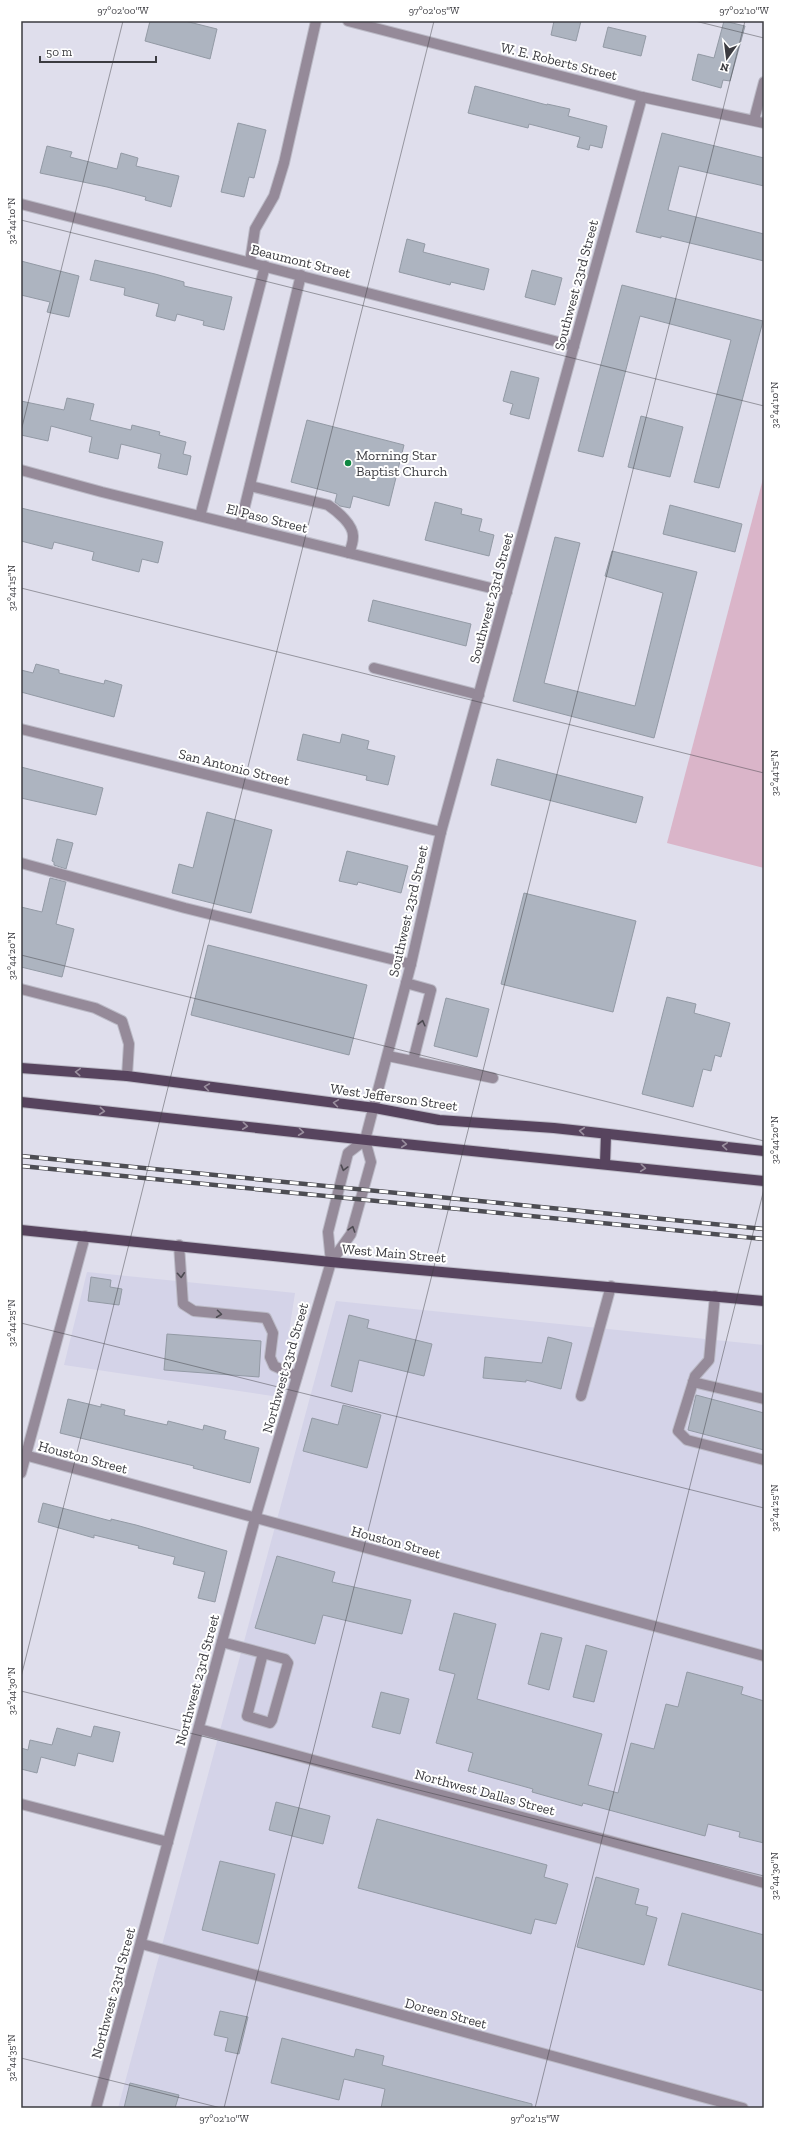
<svg xmlns="http://www.w3.org/2000/svg" width="785" height="2129" font-family="'Zilla Slab',serif">
	<rect width="100%" height="100%" fill="#dfdeec"/>
	<g fill="#d4d3e8">
		<polygon points="87,1272 295,1293 279,1397 64,1365"/>
		<polygon points="336,1301 764,1345 764,2108 118,2108"/>
	</g>
	<polygon fill="#dab5c9" points="764,475 764,868 667,843"/>
	<g fill="#adb4c0" stroke="#939aa5">
		<polygon points="150,21 185,21 217,29 210,59 145,41"/>
		<polygon points="554,21 581,21 576,41 551,35"/>
		<polygon points="724,21 745,26 730,81 723,80 721,88 692,80 698,54 714,58"/>
		<polygon points="608,27 646,36 641,56 603,47"/>
		<polygon points="475,86 547,105 547,104 570,109 568,116 607,126 602,148 590,145 589,150 577,147 580,137 529,124 528,128 468,113"/>
		<polygon points="238,123 266,130 254,178 249,177 244,197 221,192"/>
		<polygon points="662,133 764,158 764,186 679,166 668,210 764,234 764,261 661,236 661,238 636,232"/>
		<polygon points="47,146 72,152 70,157 117,169 121,153 138,158 136,166 179,176 171,207 145,200 146,197 107,187 40,173"/>
		<polygon points="407,239 425,244 423,252 489,269 484,290 451,282 450,285 399,272"/>
		<polygon points="95,260 155,274 184,282 184,286 232,297 224,330 203,325 204,321 177,314 175,321 156,316 159,304 124,295 125,288 90,280"/>
		<polygon points="21,261 79,276 69,317 47,312 50,302 21,295"/>
		<polygon points="532,270 562,278 555,305 525,297"/>
		<polygon points="622,285 763,321 719,488 694,482 731,340 640,316 603,457 578,451"/>
		<polygon points="511,371 539,378 529,419 510,414 513,404 503,401"/>
		<polygon points="67,398 94,404 90,420 131,430 132,425 160,432 159,435 186,442 183,454 191,456 187,475 158,468 161,454 121,444 118,459 89,452 92,437 51,426 48,441 21,435 21,401 64,410"/>
		<polygon points="641,416 683,427 670,477 628,467"/>
		<polygon points="307,420 404,445 389,506 353,496 350,508 340,506 335,502 337,494 291,482"/>
		<polygon points="435,502 462,509 461,514 482,519 479,531 494,535 489,556 425,540"/>
		<polygon points="670,505 742,524 735,552 663,534"/>
		<polygon points="21,508 163,542 158,563 142,559 139,572 92,560 94,552 54,542 52,549 21,541"/>
		<polygon points="555,537 580,543 544,683 635,706 663,593 605,576 612,551 697,572 654,738 513,701"/>
		<polygon points="373,600 471,624 466,646 368,621"/>
		<polygon points="36,664 59,670 59,673 104,684 105,680 122,685 114,717 21,692 21,670 33,673"/>
		<polygon points="303,734 340,743 342,734 369,741 367,749 395,756 388,785 366,780 367,776 297,760"/>
		<polygon points="497,759 643,797 636,823 491,785"/>
		<polygon points="21,767 103,788 96,815 21,798"/>
		<polygon points="207,812 272,830 251,913 172,893 179,864 193,868"/>
		<polygon points="57,839 73,843 66,869 54,865 54,862 52,861"/>
		<polygon points="347,851 408,866 401,893 358,882 357,885 339,881"/>
		<polygon points="50,878 66,882 56,924 74,929 62,977 21,967 21,907 42,912"/>
		<polygon points="524,893 636,921 613,1012 501,984"/>
		<polygon points="208,945 367,985 349,1055 191,1015"/>
		<polygon points="667,997 696,1004 694,1013 730,1023 721,1057 715,1055 711,1071 703,1069 693,1107 642,1094"/>
		<polygon points="446,998 489,1009 477,1057 434,1046"/>
		<polygon points="91,1277 111,1280 110,1287 122,1289 119,1305 88,1301"/>
		<polygon points="349,1315 369,1320 367,1328 432,1344 424,1376 359,1360 352,1392 331,1386"/>
		<polygon points="167,1334 261,1341 259,1377 164,1370"/>
		<polygon points="548,1337 572,1343 561,1389 526,1380 526,1382 483,1378 485,1357 542,1363"/>
		<polygon points="696,1395 764,1413 764,1450 688,1430"/>
		<polygon points="68,1399 101,1407 101,1404 125,1410 124,1415 167,1425 168,1421 203,1430 204,1425 226,1431 224,1439 259,1448 250,1483 193,1468 194,1466 60,1433"/>
		<polygon points="343,1405 381,1415 367,1468 303,1451 312,1418 338,1425"/>
		<polygon points="43,1503 111,1521 111,1519 136,1525 227,1551 215,1602 198,1598 205,1572 173,1564 175,1557 138,1548 139,1546 94,1535 94,1538 38,1522"/>
		<polygon points="277,1556 335,1572 332,1582 411,1600 402,1634 323,1615 315,1644 255,1628"/>
		<polygon points="454,1613 496,1624 477,1699 602,1734 588,1785 618,1793 631,1743 654,1749 666,1704 678,1707 687,1672 743,1687 741,1694 764,1701 764,1843 739,1837 740,1832 708,1824 705,1836 583,1803 582,1806 532,1792 533,1789 468,1771 473,1753 436,1743 455,1674 439,1670"/>
		<polygon points="541,1633 562,1638 549,1690 528,1684"/>
		<polygon points="586,1645 607,1651 594,1702 573,1697"/>
		<polygon points="381,1692 409,1699 400,1734 372,1727"/>
		<polygon points="94,1726 120,1732 113,1762 78,1753 75,1766 41,1757 37,1773 21,1769 21,1748 28,1750 30,1740 52,1745 57,1728 91,1737"/>
		<polygon points="276,1802 330,1816 323,1844 269,1830"/>
		<polygon points="377,1819 547,1865 544,1877 568,1884 556,1924 535,1919 531,1934 358,1888"/>
		<polygon points="220,1861 275,1874 258,1944 202,1930"/>
		<polygon points="596,1877 639,1889 635,1904 648,1907 646,1915 657,1918 644,1965 577,1947"/>
		<polygon points="682,1913 764,1935 764,1991 668,1965"/>
		<polygon points="220,2011 248,2017 239,2054 225,2051 228,2038 214,2035"/>
		<polygon points="282,2038 354,2057 356,2049 384,2056 382,2065 532,2104 532,2108 381,2108 385,2089 344,2079 339,2100 271,2083"/>
		<polygon points="130,2083 179,2095 175,2108 124,2108"/>
	</g>
	<g fill="none" stroke-linecap="round" stroke-linejoin="round">
		<g stroke="#bbbac6" stroke-width="12">
			<g id="minor">
				<polyline points="348,21 642,97 764,123"/>
				<polyline points="754,120 764,82"/>
				<polyline points="21,204 574,346"/>
				<polyline points="250,262 255,229 274,196 284,163 316,21"/>
				<polyline points="21,470 102,492 507,592"/>
				<path d="M250,486L328,505C337,511 354,525 353,537C353,542 351,548 349,553"/>
				<polyline points="200,516 265,266"/>
				<polyline points="240,526 301,275"/>
				<polyline points="374,668 479,695"/>
				<polyline points="21,729 441,832"/>
				<polyline points="21,863 185,908 411,964"/>
				<polyline points="406,983 431,990 413,1061"/>
				<polyline points="21,989 95,1008 122,1021 129,1044 127,1076"/>
				<polyline points="388,1056 493,1078"/>
				<polyline points="179,1245 183,1304 194,1311 266,1318 273,1333 270,1357 274,1366 297,1376"/>
				<polyline points="331,1262 328,1232 348,1153 365,1140"/>
				<polyline points="715,1296 709,1360 695,1376 678,1431 687,1440 764,1460"/>
				<polyline points="693,1382 764,1399"/>
				<polyline points="581,1396 611,1286"/>
				<polyline points="21,1454 764,1656"/>
				<polyline points="21,1473 85,1236"/>
				<polyline points="222,1642 285,1659 288,1663 272,1720 270,1723 247,1716 263,1653"/>
				<polyline points="199,1729 764,1883"/>
				<polyline points="21,1804 168,1842"/>
				<polyline points="142,1944 743,2108"/>
				<polyline points="96,2108 255,1519 331,1262 351,1234 371,1162 365,1140 411,964 441,832 642,97"/>
			</g>
		</g>
		<g stroke="#bbbac6" stroke-width="12">
			<g id="major">
				<polyline points="21,1068 127,1076 375,1108 439,1120 554,1128 764,1151"/>
				<polyline points="21,1102 385,1142 764,1181"/>
				<polyline points="605,1164 606,1134"/>
				<polyline points="21,1230 331,1262 764,1301"/>
			</g>
		</g>
		<use href="#minor" stroke="#958a99" stroke-width="10"/>
		<use href="#major" stroke="#57445e" stroke-width="10"/>
		<g stroke="#4d4d53" stroke-width="4.5">
			<g id="rail">
				<polyline points="21,1156 764,1229"/>
				<polyline points="21,1166 764,1239"/>
			</g>
		</g>
		<use href="#rail" stroke="#fff" stroke-width="3" stroke-dasharray="9" stroke-linecap="butt"/>
	</g>
	<defs><path id="oneway-chevron" d="M-2-3.5L2.5 0L-2 3.5" fill="none" stroke-width="1.6" stroke-linecap="round" stroke-linejoin="round"/></defs>
	<g stroke="#4d4b52">
		<use href="#oneway-chevron" transform="translate(422 1023) rotate(-76)"/>
		<use href="#oneway-chevron" transform="translate(344 1168) rotate(105)"/>
		<use href="#oneway-chevron" transform="translate(352 1229) rotate(-72)"/>
		<use href="#oneway-chevron" transform="translate(181 1275) rotate(86)"/>
		<use href="#oneway-chevron" transform="translate(219 1314) rotate(7)"/>
	</g>
	<g stroke="#9a8f9e">
		<use href="#oneway-chevron" transform="translate(78 1072) rotate(-176)"/>
		<use href="#oneway-chevron" transform="translate(207 1087) rotate(-172)"/>
		<use href="#oneway-chevron" transform="translate(336 1103) rotate(-172)"/>
		<use href="#oneway-chevron" transform="translate(102 1111) rotate(6)"/>
		<use href="#oneway-chevron" transform="translate(245 1126) rotate(6)"/>
		<use href="#oneway-chevron" transform="translate(582 1131) rotate(-174)"/>
		<use href="#oneway-chevron" transform="translate(301 1132) rotate(7)"/>
		<use href="#oneway-chevron" transform="translate(404 1144) rotate(6)"/>
		<use href="#oneway-chevron" transform="translate(725 1146) rotate(-174)"/>
		<use href="#oneway-chevron" transform="translate(643 1168) rotate(6)"/>
	</g>
	<path fill="none" stroke="#3b3b40" stroke-width="1" stroke-opacity="0.45" d="M695,21L764,38M21,220L764,406M21,431L123,21M21,588L764,773M21,955L764,1141M21,1323L764,1508M21,1677L434,21M21,1691L764,1876M21,2058L221,2108M224,2108L745,21M535,2108L764,1189"/>
	<circle fill="#0e8741" stroke="#fff" stroke-width="1.5" cx="348" cy="463" r="4"/>
	<g text-anchor="middle" stroke-width="4" stroke-linejoin="round" paint-order="stroke">
		<g font-size="14" fill="#3b3b40" stroke="#fff">
			<text transform="translate(559 61) rotate(14)" y="5">W. E. Roberts Street</text>
			<text transform="translate(301 261) rotate(14)" y="5">Beaumont Street</text>
			<text transform="translate(576 285) rotate(-75)" y="5">Southwest 23rd Street</text>
			<text transform="translate(267 518) rotate(14)" y="5">El Paso Street</text>
			<text transform="translate(491 598) rotate(-75)" y="5">Southwest 23rd Street</text>
			<text transform="translate(234 767) rotate(14)" y="5">San Antonio Street</text>
			<text transform="translate(408 911) rotate(-77)" y="5">Southwest 23rd Street</text>
			<text transform="translate(394 1097) rotate(8)" y="5">West Jefferson Street</text>
			<text transform="translate(394 1253) rotate(5)" y="5">West Main Street</text>
			<text transform="translate(285 1368) rotate(-74)" y="5">Northwest 23rd Street</text>
			<text transform="translate(83 1457) rotate(15)" y="5">Houston Street</text>
			<text transform="translate(396 1542) rotate(15)" y="5">Houston Street</text>
			<text transform="translate(197 1680) rotate(-75)" y="5">Northwest 23rd Street</text>
			<text transform="translate(485 1792) rotate(15)" y="5">Northwest Dallas Street</text>
			<text transform="translate(113 1993) rotate(-75)" y="5">Northwest 23rd Street</text>
			<text transform="translate(446 2013) rotate(15)" y="5">Doreen Street</text>
		</g>
		<g font-size="14" fill="#3b3b40" stroke="#fff" text-anchor="start">
			<text x="356" y="460">Morning Star<tspan x="356" dy="16">Baptist Church</tspan></text>
		</g>
	</g>
	<rect width="785" height="2129" fill="none" stroke="#ffffff" stroke-width="44"/>
	<g transform="translate(727 58) rotate(194)" stroke="#ffffff" stroke-width="3" paint-order="stroke">
	<path d="M0-3L7 15L0 10L-7 15Z" fill="#3b3b40"/>
	<text y="-6" font-size="11" font-weight="bold" text-anchor="middle" fill="#3b3b40">N</text>
	</g>
	<path d="M40 56v6h116v-6" fill="none" stroke="#3b3b40" stroke-width="2"/>
	<text x="46" y="56" font-size="12" fill="#3b3b40" stroke="#ffffff" stroke-width="3" paint-order="stroke">50 m</text>
	<rect x="22" y="22" width="741" height="2085" fill="none" stroke="#3b3b40" stroke-width="1.5"/>
	<g font-size="10" text-anchor="middle" fill="#3b3b40">
		<text x="123" y="14">97°02'00"W</text>
		<text x="434" y="14">97°02'05"W</text>
		<text x="744" y="14">97°02'10"W</text>
		<text transform="translate(11 221) rotate(-90)" y="4">32°44'10"N</text>
		<text transform="translate(774 405) rotate(-90)" y="4">32°44'10"N</text>
		<text transform="translate(11 588) rotate(-90)" y="4">32°44'15"N</text>
		<text transform="translate(774 773) rotate(-90)" y="4">32°44'15"N</text>
		<text transform="translate(11 956) rotate(-90)" y="4">32°44'20"N</text>
		<text transform="translate(774 1140) rotate(-90)" y="4">32°44'20"N</text>
		<text transform="translate(11 1323) rotate(-90)" y="4">32°44'25"N</text>
		<text transform="translate(774 1508) rotate(-90)" y="4">32°44'25"N</text>
		<text transform="translate(11 1691) rotate(-90)" y="4">32°44'30"N</text>
		<text transform="translate(774 1876) rotate(-90)" y="4">32°44'30"N</text>
		<text transform="translate(11 2058) rotate(-90)" y="4">32°44'35"N</text>
		<text x="224" y="2122">97°02'10"W</text>
		<text x="535" y="2122">97°02'15"W</text>
	</g>
</svg>
